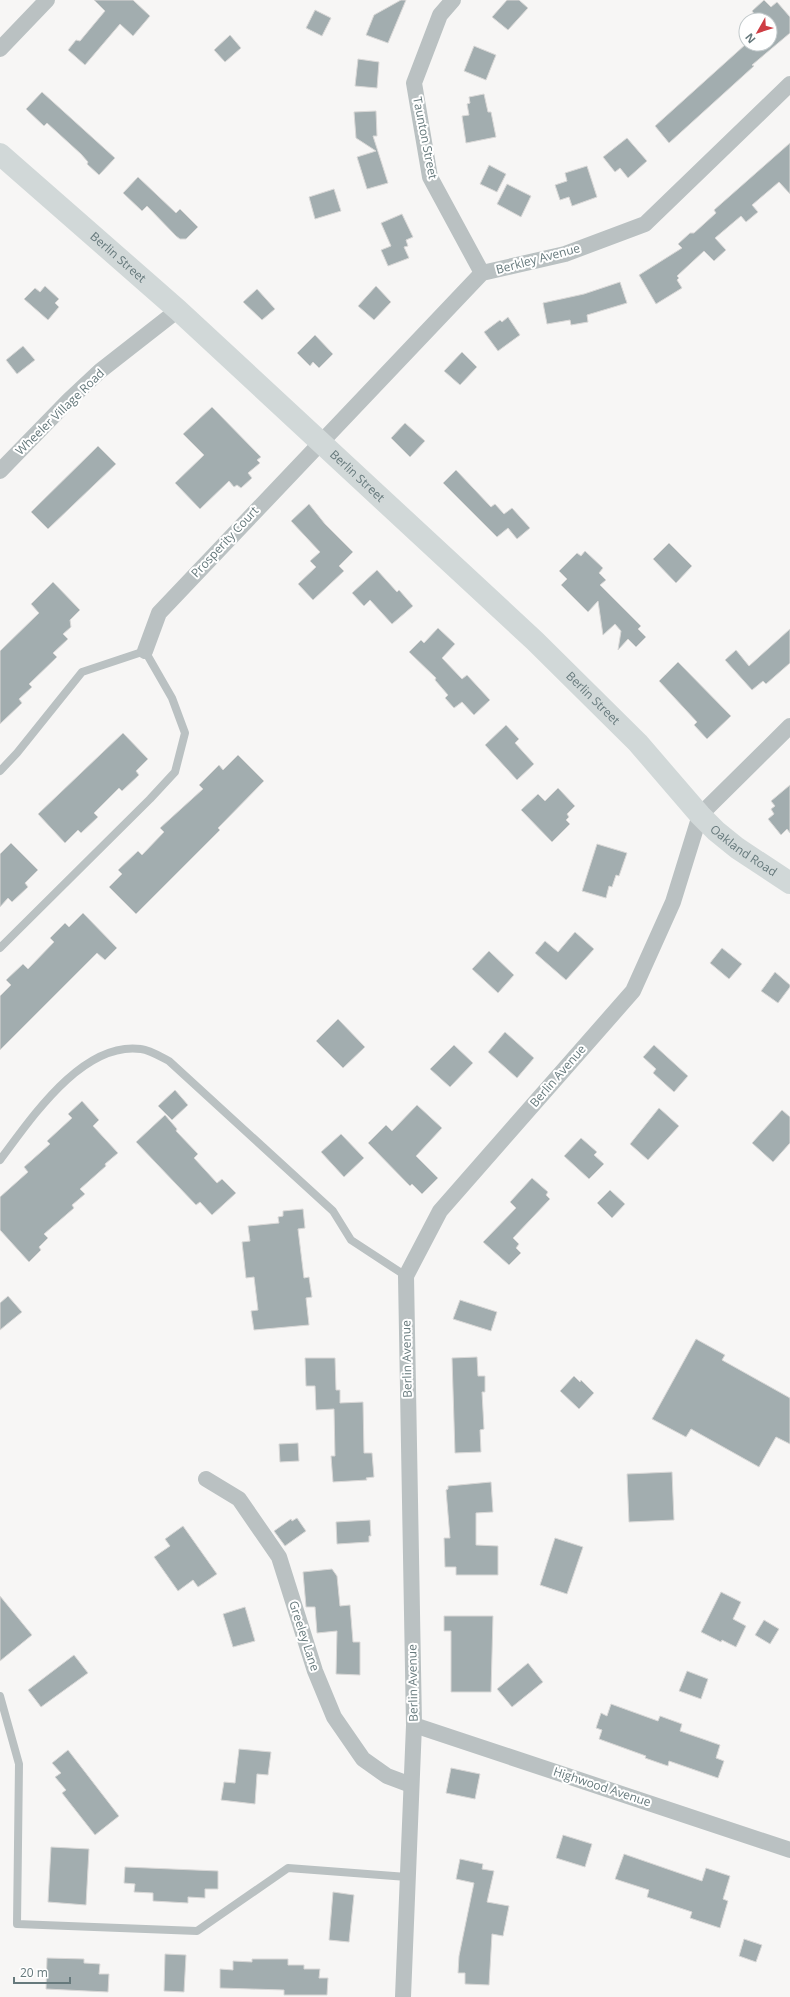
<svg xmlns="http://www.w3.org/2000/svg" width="790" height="1997" font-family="'Open Sans',sans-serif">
	<rect width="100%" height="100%" fill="#f7f6f5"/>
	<g fill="#a2adaf" stroke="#d9d8d7">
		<polygon points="94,0 133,0 150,16 133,36 120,24 85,65 68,50 76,40 80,41 105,11"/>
		<polygon points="401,0 406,0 388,43 366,35 374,15"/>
		<polygon points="507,0 519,0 528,8 508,30 492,17"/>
		<polygon points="764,0 771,7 777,2 790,17 790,33 752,65 754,66 669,143 655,126 746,44 770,44 770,20 755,20 753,17 755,15 752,11"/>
		<polygon points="315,10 331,18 322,36 306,28"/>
		<polygon points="230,35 241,48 225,62 214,50"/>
		<polygon points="474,46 496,55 486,80 464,71"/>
		<polygon points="358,59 379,62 377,88 355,86"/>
		<polygon points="42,92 115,158 99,175 87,164 88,162 81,154 47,123 44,126 26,109"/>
		<polygon points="484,94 488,112 491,112 496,137 466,143 462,116 469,115 467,104 470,103 469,97"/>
		<polygon points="376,111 377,136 373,136 388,183 367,189 357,157 376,151 356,138 354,112"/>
		<polygon points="627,138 647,161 628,178 620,168 615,172 603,157"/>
		<polygon points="790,143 790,194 779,182 752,205 758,212 746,222 741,216 715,238 726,250 714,261 704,251 677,276 679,278 677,280 682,288 656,304 639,275 682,248 678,244 690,233 694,233 716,213 714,210"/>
		<polygon points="489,165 506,174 497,192 480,184"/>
		<polygon points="587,166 597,197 572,206 569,197 560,200 555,185 567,181 565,173"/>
		<polygon points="138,177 176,213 180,209 198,227 186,239 180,239 176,236 147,206 142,211 123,193"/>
		<polygon points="507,184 531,196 521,217 497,204"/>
		<polygon points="334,189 341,211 315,219 309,197"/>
		<polygon points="402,214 413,237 406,240 408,246 404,247 409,258 388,266 381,250 391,246 381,223"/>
		<polygon points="620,282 627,303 587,315 588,322 571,325 570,320 547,324 543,303 584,294"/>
		<polygon points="45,286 59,299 55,303 59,307 48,320 24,299 35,288 40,292"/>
		<polygon points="376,286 391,302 374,320 358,306"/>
		<polygon points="257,289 275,309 262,320 243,302"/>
		<polygon points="508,317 520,335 498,351 484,332 500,320 502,322"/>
		<polygon points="315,335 333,354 319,368 313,362 310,366 297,353"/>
		<polygon points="23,346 35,360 17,374 6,360"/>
		<polygon points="462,352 477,367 460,385 444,371"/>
		<polygon points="212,407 261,457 257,460 260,463 248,473 252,478 241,488 237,485 234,487 229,481 200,509 175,483 204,455 183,434"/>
		<polygon points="405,423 425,441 410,457 391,438"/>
		<polygon points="98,446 116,464 48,529 31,512"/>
		<polygon points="456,470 491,507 495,504 504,514 512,508 530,528 517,539 508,528 497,537 443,483"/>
		<polygon points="309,504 325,524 353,552 339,566 344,571 313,600 298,584 316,567 310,561 320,552 291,521"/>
		<polygon points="669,543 692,566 676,583 653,559"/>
		<polygon points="585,551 603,568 599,573 606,580 600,585 641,626 638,629 646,637 636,647 628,639 618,650 621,631 615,624 603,635 598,601 588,612 561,585 567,579 559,571 577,553 581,556"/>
		<polygon points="377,570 397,592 399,590 413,606 392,624 370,600 364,606 352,593"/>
		<polygon points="53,582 80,610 70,620 71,627 63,634 68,639 53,653 57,657 29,684 32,687 19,699 22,703 0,724 0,651 39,613 31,604"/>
		<polygon points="438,628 455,644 442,658 462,679 467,675 490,700 474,715 462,702 454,708 445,698 448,695 435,680 436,678 409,652 421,640 424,643"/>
		<polygon points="790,629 790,663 766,684 763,681 752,690 725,660 736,650 749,666"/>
		<polygon points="678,662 731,716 707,739 694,725 697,722 659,681"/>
		<polygon points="506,725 519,739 515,743 534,764 517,780 485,745"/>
		<polygon points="123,733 148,759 136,771 139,775 122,791 119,788 94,813 98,817 81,833 78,830 65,843 38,814"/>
		<polygon points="238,755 264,781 218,828 220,830 136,914 109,887 122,874 118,870 138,851 142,855 164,832 160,828 203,789 199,785 219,765 223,770"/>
		<polygon points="790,785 790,833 787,829 781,835 768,819 774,814 771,809 775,806 771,801"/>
		<polygon points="558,788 575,806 567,814 569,817 566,820 570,824 552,842 521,810 538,794 545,801"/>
		<polygon points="11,843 38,870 25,883 28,887 12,902 8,898 0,907 0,854"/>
		<polygon points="597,844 627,853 619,876 616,875 612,887 609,886 606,898 582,891"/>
		<polygon points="83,913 117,948 105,960 97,953 0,1050 0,996 11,985 6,980 23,964 28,969 54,942 50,938 65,923 69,927"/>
		<polygon points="575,932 594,949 566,980 535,953 545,941 558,952"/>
		<polygon points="722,948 742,964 729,979 710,963"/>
		<polygon points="489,951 514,975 498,993 472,969"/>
		<polygon points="775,972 790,985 790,987 778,1003 761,991"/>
		<polygon points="338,1019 365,1047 343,1068 316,1041"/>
		<polygon points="505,1032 534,1058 517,1078 488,1052"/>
		<polygon points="454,1045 473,1063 450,1087 430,1069"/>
		<polygon points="654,1045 688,1076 674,1092 653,1073 656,1069 643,1057"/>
		<polygon points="175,1090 188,1105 172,1120 158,1106"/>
		<polygon points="82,1101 99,1120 93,1126 118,1153 105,1164 106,1166 80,1189 85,1194 72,1205 74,1208 44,1234 48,1238 39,1247 41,1250 29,1262 0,1230 0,1197 28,1172 24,1167 50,1144 47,1141 72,1118 68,1114"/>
		<polygon points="417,1105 442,1128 416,1156 438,1178 422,1194 412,1184 410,1186 368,1143 386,1125 392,1131"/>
		<polygon points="659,1108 679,1126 648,1160 630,1144"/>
		<polygon points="782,1110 790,1117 790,1143 773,1162 752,1143"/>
		<polygon points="165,1115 177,1129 176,1131 198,1154 194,1158 217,1183 222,1179 236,1193 212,1215 200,1202 196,1205 136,1142"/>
		<polygon points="341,1134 364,1158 344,1177 321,1152"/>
		<polygon points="581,1138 597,1152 594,1155 604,1164 589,1179 564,1156"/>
		<polygon points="532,1178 548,1192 546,1195 550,1199 513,1238 519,1244 516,1248 521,1253 509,1265 483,1242 516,1208 510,1202"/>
		<polygon points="610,1190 625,1204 612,1218 597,1203"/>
		<polygon points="303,1209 305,1228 298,1229 304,1278 309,1277 312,1297 306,1298 309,1325 254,1330 251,1311 258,1310 254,1277 246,1278 242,1242 250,1241 248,1226 279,1223 278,1217 283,1216 283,1211"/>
		<polygon points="8,1296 22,1312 0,1330 0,1303"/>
		<polygon points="460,1300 497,1312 491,1331 453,1319"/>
		<polygon points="696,1339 725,1355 722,1360 790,1398 790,1444 776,1437 759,1467 691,1429 686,1437 652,1419"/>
		<polygon points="477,1357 478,1376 485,1376 485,1392 482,1392 484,1429 480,1430 481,1452 455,1453 452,1358"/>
		<polygon points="305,1358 335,1358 336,1390 340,1390 340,1403 363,1402 364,1453 372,1453 374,1477 366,1478 367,1480 333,1482 331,1456 335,1456 334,1409 316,1410 315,1386 306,1386"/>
		<polygon points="574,1376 580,1382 581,1380 594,1393 579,1409 560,1391"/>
		<polygon points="298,1443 299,1461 280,1462 279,1444"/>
		<polygon points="672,1472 674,1520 629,1522 627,1474"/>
		<polygon points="491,1482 493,1512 476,1513 476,1545 498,1546 498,1575 456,1575 456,1567 445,1567 444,1538 450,1538 446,1490 448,1489 448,1486"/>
		<polygon points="297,1518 306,1531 285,1546 274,1531 291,1519 292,1521"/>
		<polygon points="370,1520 371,1536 369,1536 369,1542 337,1544 336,1522"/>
		<polygon points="183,1526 217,1574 198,1587 193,1580 178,1591 154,1557 170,1546 165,1539"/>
		<polygon points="555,1538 583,1547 567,1594 540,1585"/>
		<polygon points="332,1569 337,1576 340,1606 350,1605 353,1642 360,1642 360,1675 336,1674 337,1631 317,1633 315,1607 306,1607 303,1572"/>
		<polygon points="721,1592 741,1602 733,1619 746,1626 736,1647 722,1640 721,1642 701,1632"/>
		<polygon points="0,1596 32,1635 0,1661"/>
		<polygon points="245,1607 255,1641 233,1647 223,1614"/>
		<polygon points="444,1616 493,1616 491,1692 451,1692 451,1631 444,1631"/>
		<polygon points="764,1620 779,1629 770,1644 755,1635"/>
		<polygon points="74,1655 88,1673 41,1707 28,1690"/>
		<polygon points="528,1663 543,1682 512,1707 497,1689"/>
		<polygon points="687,1671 708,1679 701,1699 679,1691"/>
		<polygon points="611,1704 658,1721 660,1716 682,1724 680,1731 720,1745 716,1758 724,1761 718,1778 669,1761 668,1766 645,1758 646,1756 599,1739 602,1730 596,1728 601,1713 607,1716"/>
		<polygon points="239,1749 271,1752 268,1775 257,1774 255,1804 221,1800 224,1782 235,1783"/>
		<polygon points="68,1750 119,1816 95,1835 62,1793 66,1790 55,1777 61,1773 52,1763"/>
		<polygon points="451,1768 480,1774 475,1799 446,1793"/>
		<polygon points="563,1835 592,1844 585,1867 556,1858"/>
		<polygon points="51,1847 89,1849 86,1905 48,1902"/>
		<polygon points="624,1854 702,1881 706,1868 730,1876 723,1899 728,1901 720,1928 690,1918 692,1912 647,1897 649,1890 615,1879"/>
		<polygon points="460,1859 483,1864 482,1869 494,1871 487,1902 509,1906 503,1936 492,1934 489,1985 465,1984 465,1973 458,1973 459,1956 474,1883 456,1879"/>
		<polygon points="125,1867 218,1871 218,1889 205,1889 205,1898 188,1897 188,1903 153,1901 153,1893 134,1892 135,1884 124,1883"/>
		<polygon points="333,1892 354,1895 349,1942 329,1940"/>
		<polygon points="744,1939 762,1945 756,1962 739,1956"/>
		<polygon points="165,1954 186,1955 184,1992 164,1991"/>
		<polygon points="47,1958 84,1959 84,1963 100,1964 99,1974 109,1974 108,1992 46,1989"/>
		<polygon points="252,1959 288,1959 288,1965 304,1965 304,1969 320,1969 319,1978 328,1978 327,1995 284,1995 284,1990 220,1988 220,1969 233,1970 233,1961 252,1962"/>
	</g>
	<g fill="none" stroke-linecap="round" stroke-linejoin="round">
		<g stroke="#bac1c2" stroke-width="8">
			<polyline points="0,771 17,753 82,672 145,651 172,698 185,733 175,772 150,799 0,948"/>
			<path d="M0,1160C31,1119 82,1041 141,1049C150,1050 161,1057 169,1061L333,1211L351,1240L406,1276"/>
			<polyline points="0,1696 19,1764 17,1924 197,1931 288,1868 407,1877"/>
		</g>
		<g stroke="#bac1c2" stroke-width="16">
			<polyline points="453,0 440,15 414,83 430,177 482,273"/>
			<polyline points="0,49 47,0"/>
			<polyline points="0,471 69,400 100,371 178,310"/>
			<polyline points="145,651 159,613 482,273 565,254 645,224 790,84"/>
			<polyline points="206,1479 239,1499 279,1557 315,1671 334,1717 363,1759 387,1776 411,1785"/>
			<polyline points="414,1725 790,1850"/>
			<polyline points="403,1997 414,1725 406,1276 440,1211 633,991 673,902 700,815 790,726"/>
		</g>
		<path stroke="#d1d8d8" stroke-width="22" id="s1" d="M0,154L178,310L535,641L638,743L700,815L716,831L737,848L790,883"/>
	</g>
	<g text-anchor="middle" stroke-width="4" stroke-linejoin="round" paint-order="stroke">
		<g font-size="12" fill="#66797c" stroke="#fff">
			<text transform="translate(425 138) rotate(79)" y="4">Taunton Street</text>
			<text dy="4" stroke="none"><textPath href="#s1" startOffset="157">Berlin Street</textPath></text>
			<text transform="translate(538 259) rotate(-15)" y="4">Berkley Avenue</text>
			<text transform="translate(60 412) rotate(-44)" y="4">Wheeler Village Road</text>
			<text dy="4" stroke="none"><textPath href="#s1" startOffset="481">Berlin Street</textPath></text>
			<text transform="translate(225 542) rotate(-47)" y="4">Prosperity Court</text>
			<text dy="4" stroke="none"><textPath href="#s1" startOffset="805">Berlin Street</textPath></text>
			<text dy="4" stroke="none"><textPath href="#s1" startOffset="1020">Oakland Road</textPath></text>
			<text transform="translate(558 1076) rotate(-49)" y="4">Berlin Avenue</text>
			<text transform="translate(407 1359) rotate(-91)" y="4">Berlin Avenue</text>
			<text transform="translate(304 1636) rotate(72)" y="4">Greeley Lane</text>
			<text transform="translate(413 1683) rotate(-91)" y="4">Berlin Avenue</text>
			<text transform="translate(602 1787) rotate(18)" y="4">Highwood Avenue</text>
		</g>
	</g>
	<g transform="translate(758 32) rotate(231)"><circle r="19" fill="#ffffff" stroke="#c2c9cb"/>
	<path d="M0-3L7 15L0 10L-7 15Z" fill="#ce3e45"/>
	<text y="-6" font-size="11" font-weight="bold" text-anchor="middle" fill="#66797c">N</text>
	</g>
	<path d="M14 1977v6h56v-6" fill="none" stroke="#66797c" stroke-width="2"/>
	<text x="20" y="1977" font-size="12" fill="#66797c" stroke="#ffffff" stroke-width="3" paint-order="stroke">20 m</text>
</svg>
